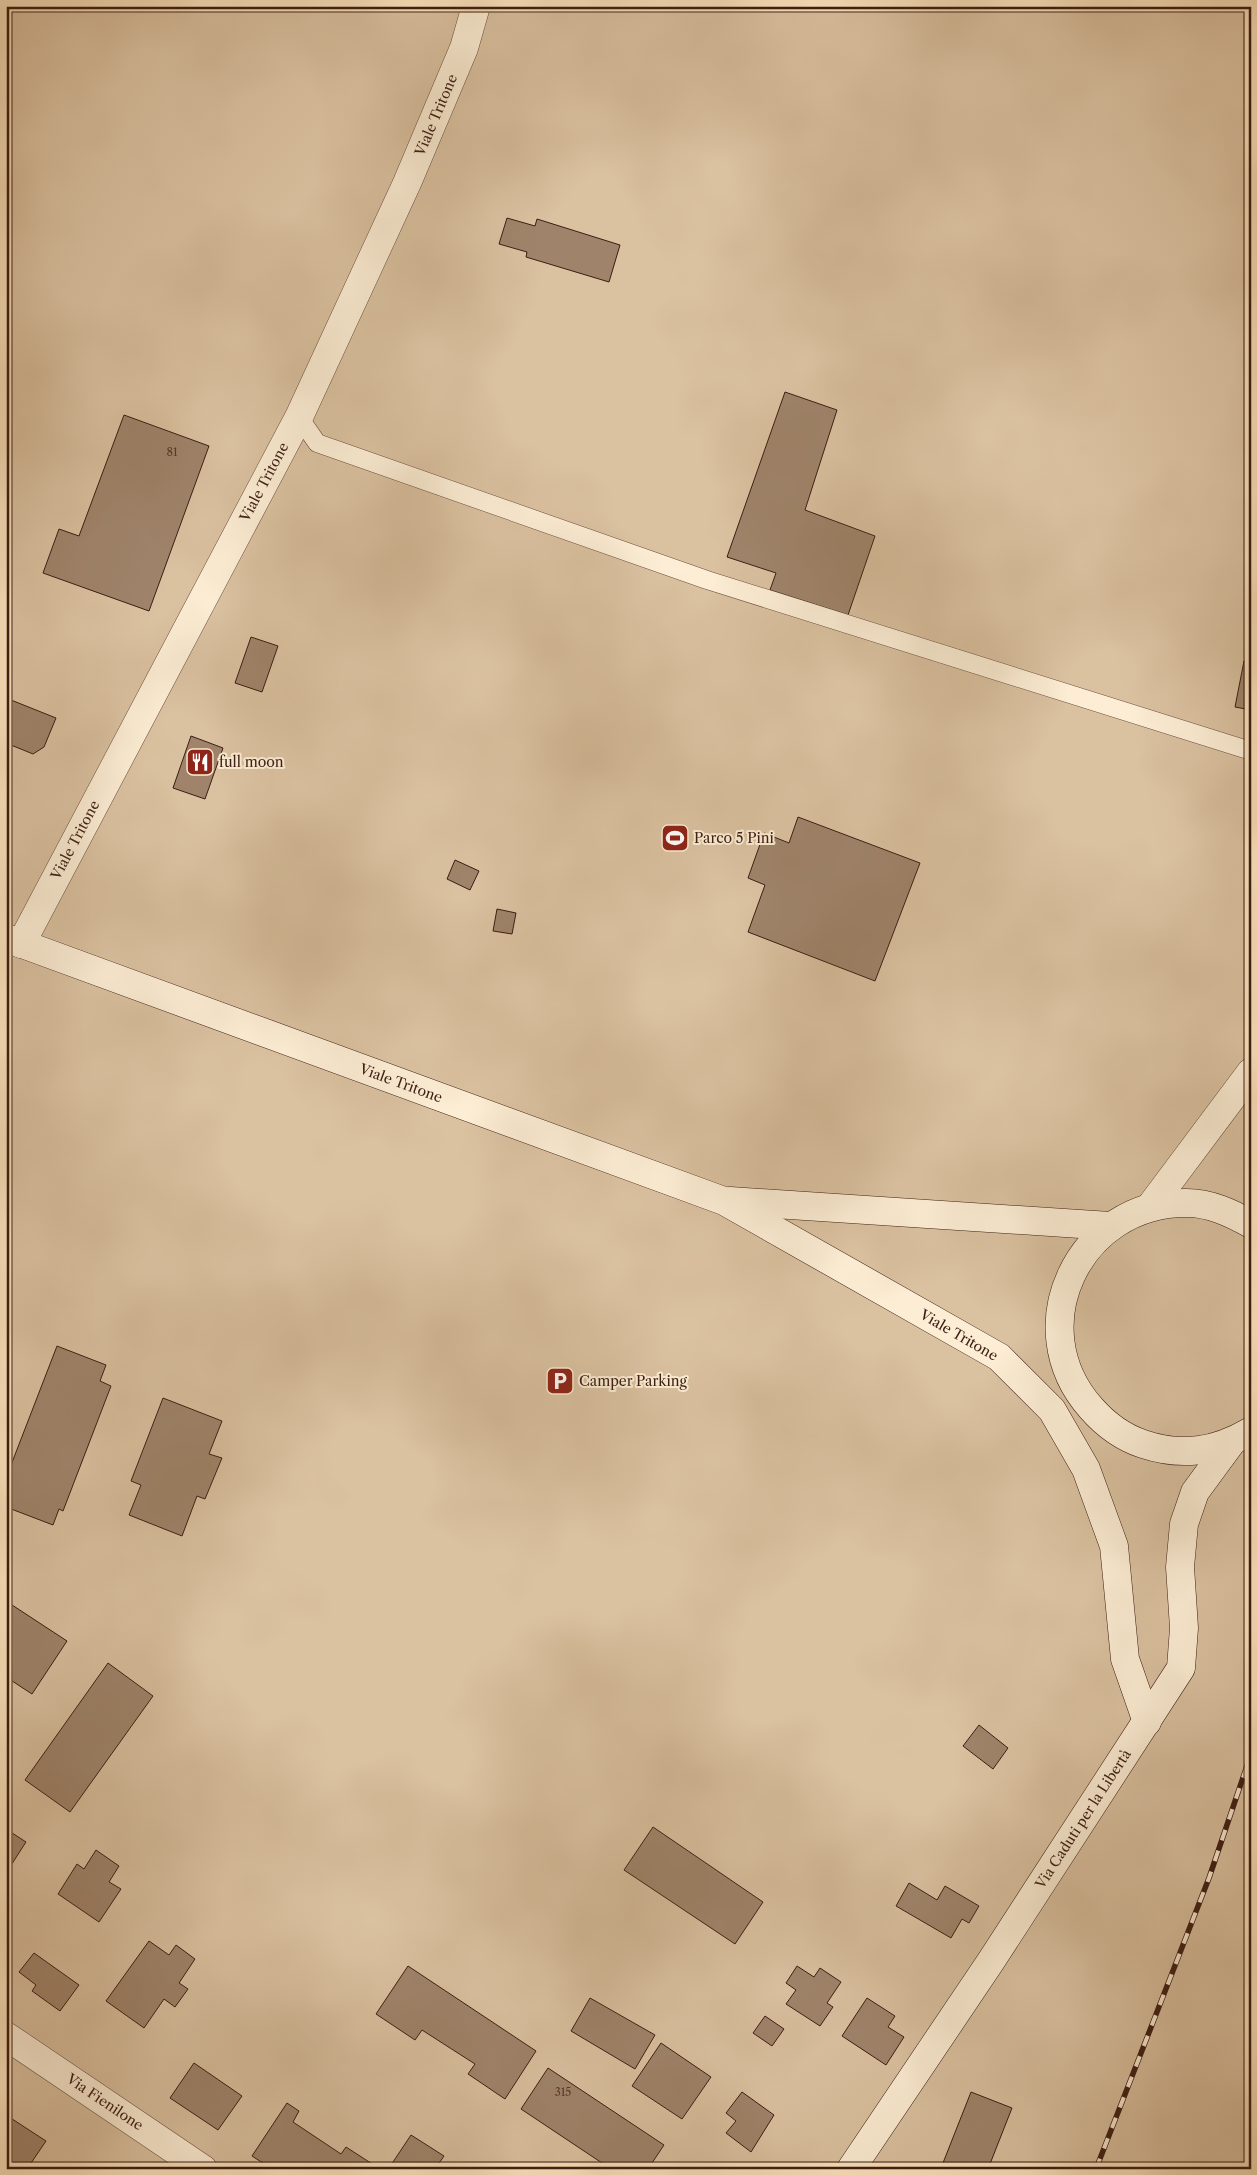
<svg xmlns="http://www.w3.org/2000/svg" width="1257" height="2175" font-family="'Libre Caslon Text',serif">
	<rect width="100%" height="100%" fill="#fbe3bd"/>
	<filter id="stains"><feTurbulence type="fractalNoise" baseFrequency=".004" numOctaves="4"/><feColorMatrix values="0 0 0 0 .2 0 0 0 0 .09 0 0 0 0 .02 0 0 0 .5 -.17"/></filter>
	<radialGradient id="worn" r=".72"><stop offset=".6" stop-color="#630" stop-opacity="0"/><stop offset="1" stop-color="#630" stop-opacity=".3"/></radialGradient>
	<rect fill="#dac1a0" stroke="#8a6f5a" x="6" y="6" width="1245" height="2163"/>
	<g fill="#9f846b" stroke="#3b1d13">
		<polygon points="507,218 535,226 537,219 620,245 609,282 526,257 527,252 499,244"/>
		<polygon points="785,392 837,410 805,510 875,536 848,615 770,590 776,573 727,557"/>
		<polygon points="124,415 209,446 149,611 43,573 59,529 79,536"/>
		<polygon points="251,637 278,646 262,692 235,683"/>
		<polygon points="1244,661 1251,663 1251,710 1235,707"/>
		<polygon points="6,698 56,718 44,747 33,754 6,743"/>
		<polygon points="191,736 223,748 205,799 173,788"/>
		<polygon points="798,817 920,863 875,981 748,932 765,885 748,878 764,833 789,843"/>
		<polygon points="455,860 479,871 470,890 447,879"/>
		<polygon points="497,909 516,913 512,934 493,931"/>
		<polygon points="57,1346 106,1365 100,1381 111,1386 63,1511 59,1509 53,1525 6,1507 6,1478"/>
		<polygon points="163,1398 222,1421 209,1454 222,1458 205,1499 197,1496 182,1536 129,1515 141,1485 131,1481"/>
		<polygon points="6,1601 67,1641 32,1694 6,1677"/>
		<polygon points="108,1663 153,1696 70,1812 25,1780"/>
		<polygon points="979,1725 1008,1748 993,1769 963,1746"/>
		<polygon points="653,1827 763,1902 735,1944 624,1870"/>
		<polygon points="6,1829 26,1842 6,1873"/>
		<polygon points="96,1850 119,1866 109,1882 121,1889 99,1922 58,1894 77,1864 84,1869"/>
		<polygon points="909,1883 937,1900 945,1886 979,1906 969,1923 962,1919 951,1938 896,1906"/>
		<polygon points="149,1941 169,1955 176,1945 195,1959 179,1983 188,1989 175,2007 164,1999 144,2028 106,2001"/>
		<polygon points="34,1953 79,1985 60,2011 32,1991 36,1985 19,1972"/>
		<polygon points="408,1966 536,2051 505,2099 468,2074 475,2064 422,2030 415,2040 376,2014"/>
		<polygon points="797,1966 814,1977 820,1968 841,1982 827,2003 833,2007 820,2026 786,2004 796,1990 786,1983"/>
		<polygon points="590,1998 655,2035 635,2069 571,2031"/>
		<polygon points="867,1998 895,2016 888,2027 904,2037 886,2065 842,2036"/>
		<polygon points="765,2016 784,2029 772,2046 753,2033"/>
		<polygon points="661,2043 711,2077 682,2119 632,2086"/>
		<polygon points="194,2063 242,2096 218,2130 170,2098"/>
		<polygon points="548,2068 664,2145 648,2169 611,2169 521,2109"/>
		<polygon points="742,2092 774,2115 751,2152 726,2133 736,2121 726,2113"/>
		<polygon points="971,2092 1012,2108 988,2169 944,2169 941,2168"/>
		<polygon points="287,2103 299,2111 293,2122 341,2154 346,2147 380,2169 272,2169 252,2156"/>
		<polygon points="6,2115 46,2141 27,2169 6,2169"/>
		<polygon points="411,2135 444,2156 435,2169 389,2168"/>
	</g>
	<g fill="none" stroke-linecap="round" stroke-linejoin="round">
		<g stroke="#6b4e3e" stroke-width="19">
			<polyline id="lane" points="299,417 317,443 707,580 1251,751"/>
		</g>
		<g stroke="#6b4e3e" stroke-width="29">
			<g id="street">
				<polyline points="21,944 299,417 407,183 464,48 476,6"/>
				<polyline points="1150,1207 1251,1072"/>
				<polyline points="6,2036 203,2169"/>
			</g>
		</g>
		<g stroke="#3b1d13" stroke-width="29">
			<g id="secondary">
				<polyline points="6,938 724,1201 999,1357 1052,1410 1086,1469 1114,1546 1125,1659 1147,1722"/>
				<polyline points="730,1201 1110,1226"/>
				<path d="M1251,1224C1231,1213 1210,1203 1187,1203C1079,1202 1019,1327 1091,1408C1105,1424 1122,1437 1143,1444C1182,1457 1215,1452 1251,1431"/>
				<polyline points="851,2169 991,1961 1181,1668 1184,1628 1180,1567 1184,1524 1195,1492 1231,1443"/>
			</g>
		</g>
		<use href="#lane" stroke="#fcedd4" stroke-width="18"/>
		<use href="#street" stroke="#fcedd4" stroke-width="28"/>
		<use href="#secondary" stroke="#fcedd4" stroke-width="28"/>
		<g stroke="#3b1d13" stroke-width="5.5">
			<polyline id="rail" points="1096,2169 1209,1878 1251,1754"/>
		</g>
		<use href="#rail" stroke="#fcedd4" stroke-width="4" stroke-dasharray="11" stroke-linecap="butt"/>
	</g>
	<defs>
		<g id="restaurant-square" transform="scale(1.4375)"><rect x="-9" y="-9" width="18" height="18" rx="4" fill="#8f2418" stroke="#fcedd4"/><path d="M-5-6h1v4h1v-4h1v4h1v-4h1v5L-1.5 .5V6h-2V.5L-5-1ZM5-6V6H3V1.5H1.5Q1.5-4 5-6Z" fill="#fff"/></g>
		<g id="stadium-square" transform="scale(1.4375)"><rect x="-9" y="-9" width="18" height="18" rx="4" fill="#8f2418" stroke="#fcedd4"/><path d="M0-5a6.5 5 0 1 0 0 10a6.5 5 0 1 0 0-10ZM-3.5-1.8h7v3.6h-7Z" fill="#fff"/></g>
		<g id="parking-square" transform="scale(1.4375)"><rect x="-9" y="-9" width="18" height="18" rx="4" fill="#8f2418" stroke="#fcedd4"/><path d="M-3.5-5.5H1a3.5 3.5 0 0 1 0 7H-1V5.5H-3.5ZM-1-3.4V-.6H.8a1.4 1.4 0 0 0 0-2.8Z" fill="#fff"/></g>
	</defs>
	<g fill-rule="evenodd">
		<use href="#restaurant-square" x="200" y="762"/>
		<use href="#stadium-square" x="675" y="838"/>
		<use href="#parking-square" x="560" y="1381"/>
	</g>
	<g text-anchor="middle" stroke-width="4" stroke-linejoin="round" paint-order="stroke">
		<g font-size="11" fill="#543729">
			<text x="172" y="456">81</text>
			<text x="563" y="2096">315</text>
		</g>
		<g font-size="14" fill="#3b1d13" stroke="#fcedd4">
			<text transform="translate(436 115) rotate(-67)" y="5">Viale Tritone</text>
			<text transform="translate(264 482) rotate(-62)" y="5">Viale Tritone</text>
			<text transform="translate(75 840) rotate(-62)" y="5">Viale Tritone</text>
			<text transform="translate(401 1083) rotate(20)" y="5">Viale Tritone</text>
			<text transform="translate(959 1335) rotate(30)" y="5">Viale Tritone</text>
			<text transform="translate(1083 1819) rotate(-57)" y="5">Via Caduti per la Libertà</text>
			<text transform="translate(105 2102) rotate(34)" y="5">Via Fienilone</text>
		</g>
		<g font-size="14" fill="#3b1d13" stroke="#fcedd4" text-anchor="start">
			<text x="219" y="767">full moon</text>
			<text x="694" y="843">Parco 5 Pini</text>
			<text x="579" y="1386">Camper Parking</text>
		</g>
	</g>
	<rect width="1257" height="2175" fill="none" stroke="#fbe3bd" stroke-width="25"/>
	<rect x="8" y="8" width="1242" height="2160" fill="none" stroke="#3b1d13" stroke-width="2.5"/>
	<rect x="12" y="12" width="1232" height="2150" fill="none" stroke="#3b1d13"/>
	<rect width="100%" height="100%" filter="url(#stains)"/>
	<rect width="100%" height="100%" fill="url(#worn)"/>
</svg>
